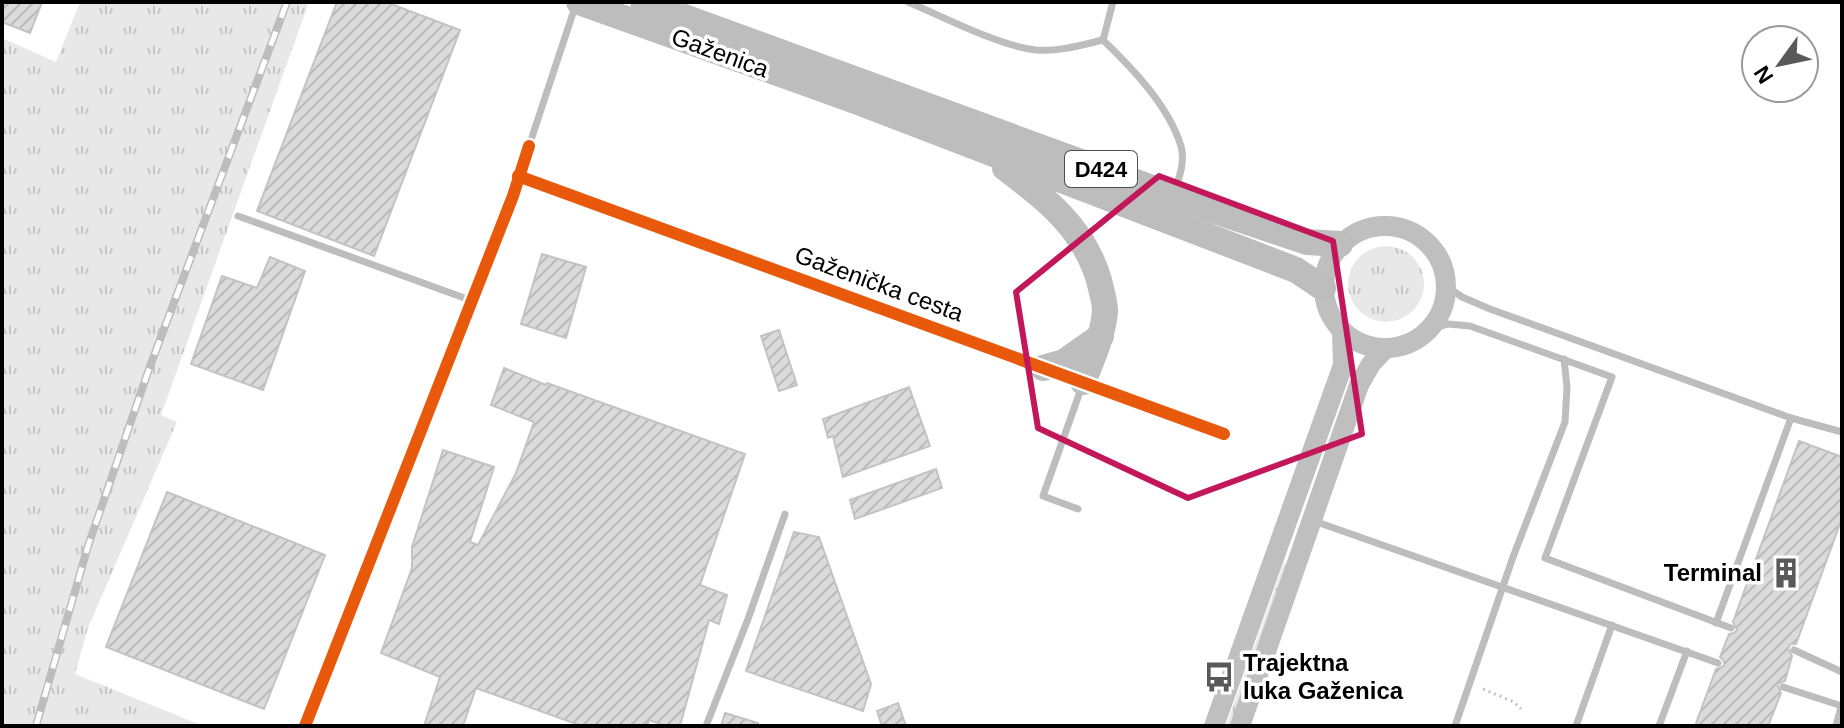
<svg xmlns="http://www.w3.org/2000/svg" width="1844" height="728" font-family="Helvetica,sans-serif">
	<defs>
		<pattern id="grass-tufts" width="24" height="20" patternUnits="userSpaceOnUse" patternTransform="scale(2)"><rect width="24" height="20" fill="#e8e8e8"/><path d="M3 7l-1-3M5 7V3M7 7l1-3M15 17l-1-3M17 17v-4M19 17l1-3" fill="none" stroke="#c5c5c5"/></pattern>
		<pattern id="building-hatch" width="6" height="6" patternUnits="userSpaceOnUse" patternTransform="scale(2)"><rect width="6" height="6" fill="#dbdbdb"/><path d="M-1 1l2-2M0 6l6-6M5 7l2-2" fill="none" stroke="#bababa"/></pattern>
	</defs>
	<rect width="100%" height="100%" fill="#fff"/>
	<g fill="url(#grass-tufts)">
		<polygon points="80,2 309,2 161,415 177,422 88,628 75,674 203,726 2,726 2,38 56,62"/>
		<circle cx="1386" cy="284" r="38"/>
		<polygon points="1284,563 1290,565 1232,726 1226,726"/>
	</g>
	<g fill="url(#building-hatch)" stroke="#c3c3c3" stroke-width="2">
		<polygon points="2,2 42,2 30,33 2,22"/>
		<polygon points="337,2 386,2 460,30 374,256 257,211"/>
		<polygon points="542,254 586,267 566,338 521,324"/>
		<polygon points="270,257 305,271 263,390 191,364 222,276 257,288"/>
		<polygon points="779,330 797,385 779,391 761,336"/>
		<polygon points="504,368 546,385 547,383 745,454 700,585 727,595 719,624 709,620 680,726 666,726 649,720 647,726 582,726 476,688 463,726 424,726 440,677 381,653 412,568 412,547 443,450 494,467 470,542 478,545 516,473 534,422 491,405"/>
		<polygon points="909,387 930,446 843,477 833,436 828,438 823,419"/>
		<polygon points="1799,441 1842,457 1842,518 1796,644 1791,644 1788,648 1792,656 1785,681 1777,684 1781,693 1768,726 1695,726 1716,669 1724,666 1724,661 1720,657 1729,634 1734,633 1737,630 1733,622"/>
		<polygon points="936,469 942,488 855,519 850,500"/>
		<polygon points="167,492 325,555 264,709 106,647"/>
		<polygon points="794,532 819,537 871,684 863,711 746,671"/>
		<polygon points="898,703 906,726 882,726 877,711"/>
		<polygon points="725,713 758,723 758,726 721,726"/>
	</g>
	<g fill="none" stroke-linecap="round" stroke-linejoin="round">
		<polyline stroke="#c2c2c2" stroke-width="3" stroke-dasharray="2 4" stroke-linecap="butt" points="1483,689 1514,702 1521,709"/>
		<g stroke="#bdbdbd" stroke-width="7">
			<path d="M908,2C944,17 999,46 1036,50C1058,52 1082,45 1103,40C1133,69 1168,105 1181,146C1185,161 1180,176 1175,189"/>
			<polyline points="1103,40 1113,2"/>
			<polyline points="529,146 576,4"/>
			<polyline points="238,216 470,300"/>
			<polyline points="1446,286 1462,297 1490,309 1791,418 1842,432"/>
			<polyline points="1429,329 1448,324 1470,326 1612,377 1545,558 1731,628"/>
			<polyline points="1078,509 1043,496 1082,386"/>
			<polyline points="1314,521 1718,663"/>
			<polyline points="1716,623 1791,418"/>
			<polyline points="1794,650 1842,672"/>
			<polyline points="1783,687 1842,706"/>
			<polyline points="706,726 748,619 785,514"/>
			<polyline points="1455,726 1513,557 1565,422 1567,387 1564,359"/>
			<polyline points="1576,726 1612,625"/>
			<polyline points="1659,726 1687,651"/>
			<polyline points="1836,726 1841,707"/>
		</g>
		<g stroke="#bdbdbd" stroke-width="14">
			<polyline points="518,176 1224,434"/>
			<polyline points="305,726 513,196 529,146"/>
		</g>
		<g stroke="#bfbfbf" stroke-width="20">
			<circle cx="1385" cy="287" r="61"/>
			<polyline points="1214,726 1343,365 1342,331"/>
			<polyline points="1240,726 1359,385 1371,364 1386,348"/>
		</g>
		<g stroke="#bdbdbd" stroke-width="26">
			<polyline points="579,2 861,103 1296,270 1323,288"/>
			<polyline points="643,2 1218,212 1307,242 1340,244"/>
			<path d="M1005,168C1047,200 1083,227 1099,280C1101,290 1105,301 1105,311C1103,336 1092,359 1083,382"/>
			<polyline points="1043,368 1064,362 1101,336"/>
		</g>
		<g stroke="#bdbdbd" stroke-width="8">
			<polyline id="rail" points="36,726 88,546 149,369 287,2"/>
		</g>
		<use href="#rail" stroke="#fff" stroke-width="5" stroke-dasharray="15" stroke-linecap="butt"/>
		<g stroke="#fff" stroke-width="17">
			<g id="cycleway">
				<polyline points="518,176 1224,434"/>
				<polyline points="305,726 513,196 529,146"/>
			</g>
		</g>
		<use href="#cycleway" stroke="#e8590c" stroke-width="12"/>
	</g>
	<path fill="none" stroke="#c2185b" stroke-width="6" stroke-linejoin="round" d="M1159,176L1333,241L1362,434L1188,498L1038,428L1016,292Z"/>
	<defs>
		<g id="building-bare" transform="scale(2.4)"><path d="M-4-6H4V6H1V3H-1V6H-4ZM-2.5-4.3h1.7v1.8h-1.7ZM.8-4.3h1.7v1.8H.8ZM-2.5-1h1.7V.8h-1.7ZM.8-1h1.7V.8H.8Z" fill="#595959" stroke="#fff" stroke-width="2.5" paint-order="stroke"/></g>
		<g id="bus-bare" transform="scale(2.4)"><path d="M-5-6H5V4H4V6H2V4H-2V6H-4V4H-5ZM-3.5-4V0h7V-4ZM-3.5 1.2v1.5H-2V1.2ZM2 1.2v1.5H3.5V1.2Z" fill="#595959" stroke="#fff" stroke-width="2.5" paint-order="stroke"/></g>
	</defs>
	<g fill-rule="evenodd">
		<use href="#building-bare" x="1786" y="573"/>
		<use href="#bus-bare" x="1219" y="677"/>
	</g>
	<g text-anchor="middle" stroke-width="7" stroke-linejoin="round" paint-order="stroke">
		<rect fill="#fff" stroke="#4c4c4c" stroke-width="2" x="1065" y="151" width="72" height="36" rx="6"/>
		<g font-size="22" font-weight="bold" fill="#000">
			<text x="1101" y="177">D424</text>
		</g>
		<g font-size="24" fill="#000" stroke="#fff">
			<text transform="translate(720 53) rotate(20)" y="8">Gaženica</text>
			<text transform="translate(879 284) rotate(20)" y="8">Gaženička cesta</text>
		</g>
		<g font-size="24" font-weight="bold" fill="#000" stroke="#fff" text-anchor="end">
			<text x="1762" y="581">Terminal</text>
			<text x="1243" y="671" text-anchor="start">Trajektna<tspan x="1243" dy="28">luka Gaženica</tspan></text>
		</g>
	</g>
	<rect width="1844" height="728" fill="none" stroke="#000000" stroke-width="8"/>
	<g transform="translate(1780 64) rotate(237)"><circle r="38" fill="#ffffff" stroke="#999999" stroke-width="2"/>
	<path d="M0-6L14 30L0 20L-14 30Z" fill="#595959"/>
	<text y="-12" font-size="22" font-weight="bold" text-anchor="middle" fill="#000000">N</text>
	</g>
</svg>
